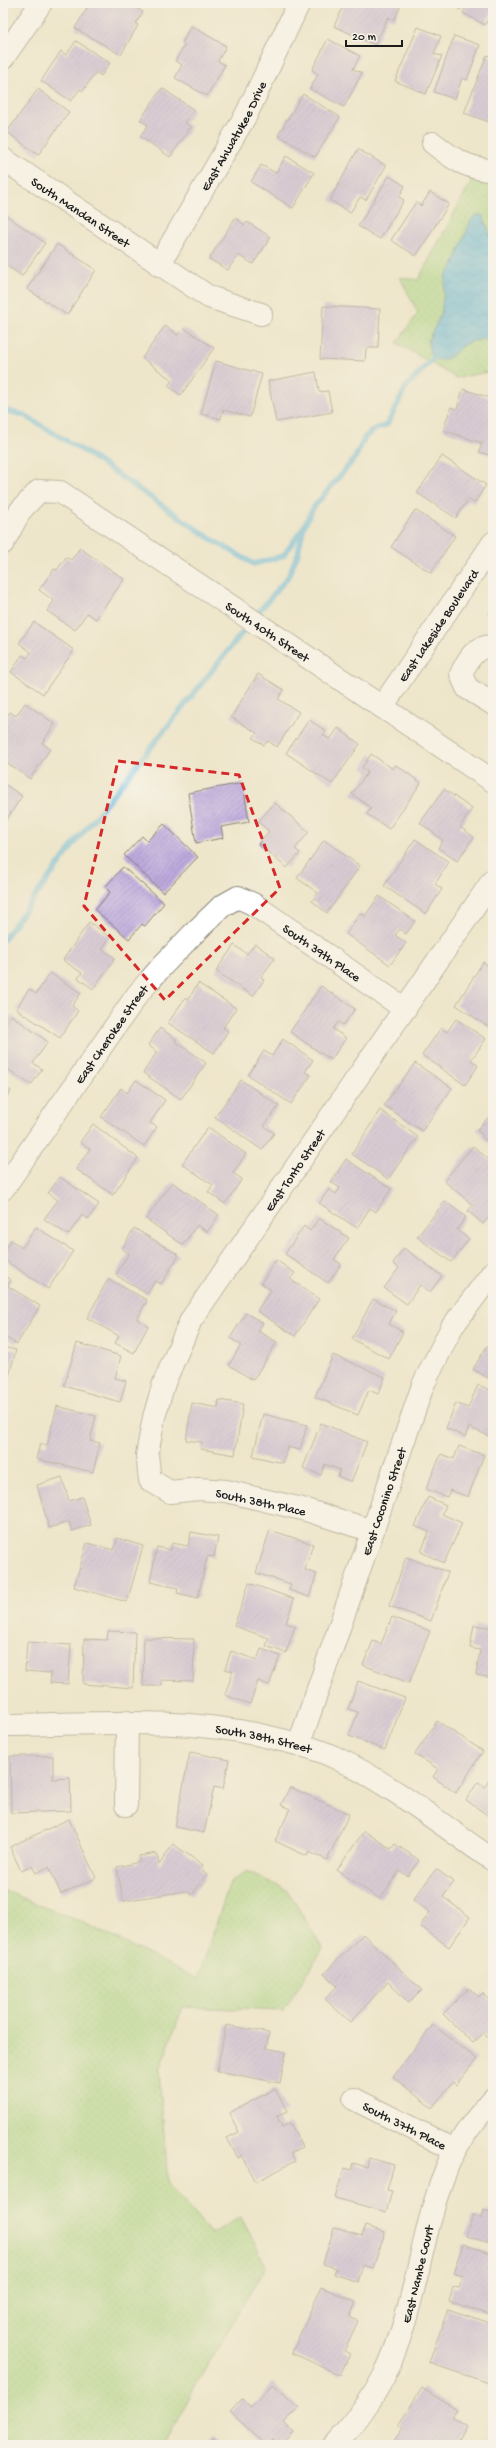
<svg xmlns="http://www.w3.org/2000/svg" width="496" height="2448" font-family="'Gochi Hand',sans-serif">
	<defs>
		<pattern id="grass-dots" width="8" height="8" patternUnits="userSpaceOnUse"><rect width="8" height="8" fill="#a7d684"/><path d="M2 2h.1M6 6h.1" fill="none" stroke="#8fb771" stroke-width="1.8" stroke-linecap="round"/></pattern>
		<pattern id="water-waves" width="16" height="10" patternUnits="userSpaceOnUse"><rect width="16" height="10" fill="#64b9e0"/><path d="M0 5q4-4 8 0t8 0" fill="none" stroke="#569ec0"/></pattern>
		<pattern id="building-hatch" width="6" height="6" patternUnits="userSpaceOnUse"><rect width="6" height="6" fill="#beaade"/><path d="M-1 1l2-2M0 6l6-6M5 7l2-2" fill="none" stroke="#9a8ab3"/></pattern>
	</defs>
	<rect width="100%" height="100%" fill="#f7f3e8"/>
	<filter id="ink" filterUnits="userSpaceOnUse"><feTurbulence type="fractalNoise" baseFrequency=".025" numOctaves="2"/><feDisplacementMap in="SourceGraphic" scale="8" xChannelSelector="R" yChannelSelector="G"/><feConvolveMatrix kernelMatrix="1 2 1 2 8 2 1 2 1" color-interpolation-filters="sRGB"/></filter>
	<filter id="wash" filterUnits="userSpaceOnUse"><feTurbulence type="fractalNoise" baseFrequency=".012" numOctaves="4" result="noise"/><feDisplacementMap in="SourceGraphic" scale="16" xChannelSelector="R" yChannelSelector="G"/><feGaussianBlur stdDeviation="0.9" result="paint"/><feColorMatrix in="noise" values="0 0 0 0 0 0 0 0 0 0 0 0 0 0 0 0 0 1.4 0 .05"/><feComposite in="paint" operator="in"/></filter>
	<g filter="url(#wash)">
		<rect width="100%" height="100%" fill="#eee6cb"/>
		<g fill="url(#grass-dots)" stroke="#627950">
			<polygon points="472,180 493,181 493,371 456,378 397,343 418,313 400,277 418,280"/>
			<polygon points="247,1871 287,1890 323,1949 283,2011 183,2007 159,2071 168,2184 211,2234 241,2217 266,2266 194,2388 165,2445 3,2445 3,1890 84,1923 198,1979 230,1882"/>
		</g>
		<path fill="url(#water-waves)" stroke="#406a7e" d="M476,215H483L493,243V337C485,339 475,340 467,343C453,349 455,363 434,359L430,353L428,341L441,314L446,275L453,266L470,222Z"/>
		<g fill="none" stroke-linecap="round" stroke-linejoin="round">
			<g stroke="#64b9e0" stroke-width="5.5">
				<polyline points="3,410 24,415 85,452 211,539 254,564 283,556 303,528 313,508 355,458 365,437 375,429 387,425 406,387 437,354"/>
				<polyline points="255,616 288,577 298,553 303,531"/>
				<polyline points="3,940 77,840 250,623"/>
			</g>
		</g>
		<g id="blocks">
			<g fill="url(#building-hatch)">
				<polygon points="90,3 127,3 143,12 136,23 138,25 121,55 75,28"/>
				<polygon points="345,3 397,3 401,5 394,20 388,17 375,45 334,26"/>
				<polygon points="447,3 462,3 460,9"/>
				<polygon points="468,3 493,3 493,10 485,25 463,13"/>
				<polygon points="191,26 226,46 218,61 225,65 207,96 175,78 182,65 175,61 185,45 182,43"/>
				<polygon points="418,27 441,36 434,54 442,56 426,94 395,81"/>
				<polygon points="454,36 480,45 467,80 462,78 455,99 434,92"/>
				<polygon points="328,39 360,56 353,69 362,73 344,107 310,89 318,74 312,70"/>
				<polygon points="76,41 110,63 101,76 96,72 83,91 80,89 71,101 41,81 61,51 66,55"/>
				<polygon points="487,55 493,57 493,112 489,122 464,113"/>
				<polygon points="162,88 194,110 185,123 191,127 170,157 140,136 148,125 140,120"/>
				<polygon points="38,89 69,112 38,155 7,132"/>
				<polygon points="303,94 340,117 315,157 278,135"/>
				<polygon points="358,149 386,166 366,200 360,197 350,213 330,200"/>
				<polygon points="286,156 314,173 293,208 251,182 261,165 276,173"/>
				<polygon points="389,176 405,186 399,197 404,200 380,239 358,226"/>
				<polygon points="430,192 449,204 416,256 391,240 416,202 421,206"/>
				<polygon points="3,213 45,243 22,276 3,263"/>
				<polygon points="235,218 245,225 247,222 271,237 253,264 238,255 228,270 209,259"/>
				<polygon points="57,244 96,270 67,315 27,289"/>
				<polygon points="323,306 380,309 378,348 366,348 365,361 320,359"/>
				<polygon points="165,326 178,335 184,328 214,348 181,395 168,386 172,380 142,358"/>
				<polygon points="216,361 262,374 250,417 223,410 221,419 201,414"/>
				<polygon points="316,372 319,392 328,391 332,412 276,422 268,381"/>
				<polygon points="463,389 493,399 493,456 479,452 482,443 443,430 451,407 457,409"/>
				<polygon points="442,456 486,485 474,503 468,499 456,518 417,493"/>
				<polygon points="415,510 455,536 431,573 391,547"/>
				<polygon points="80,548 124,579 96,619 87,613 75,630 47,611 54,601 39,590 54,569 57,570 66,557 71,560"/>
				<polygon points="493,606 493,616 489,613"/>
				<polygon points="34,622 74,650 43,694 11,672 22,655 27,658 31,652 19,643"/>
				<polygon points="258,674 284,690 278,699 299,712 277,747 268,741 264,745 253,738 257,733 231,717"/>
				<polygon points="25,703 55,724 42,743 50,749 30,779 3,760 3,722 10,712 16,716"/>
				<polygon points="309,720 326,731 323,735 330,740 338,728 360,744 332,784 286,753"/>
				<polygon points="371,754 393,769 396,765 421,783 389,829 367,814 371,808 352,794 368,772 362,768"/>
				<polygon points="3,783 22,796 3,825"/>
				<polygon points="243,783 249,822 221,827 223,838 196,843 188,793"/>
				<polygon points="444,789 472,809 460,827 474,837 457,861 438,848 443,840 420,823"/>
				<polygon points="275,803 309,832 295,849 300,853 287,868 258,844 269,831 258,822"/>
				<polygon points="164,824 198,857 163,893 124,855 142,836 147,841"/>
				<polygon points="415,839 449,862 435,884 442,889 426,914 384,886"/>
				<polygon points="324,840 360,866 327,913 312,901 318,893 297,878"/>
				<polygon points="123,867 164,903 145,926 142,924 129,939 95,910 110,892 105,887"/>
				<polygon points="379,896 415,921 406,934 400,929 395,935 406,943 390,965 346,934 360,913 365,916"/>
				<polygon points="89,922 110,937 102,949 115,958 93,989 78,978 82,973 63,960"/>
				<polygon points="255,944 275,958 261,977 264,980 253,996 216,971 234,945 247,954"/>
				<polygon points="483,962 493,969 493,1030 456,1005"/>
				<polygon points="50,973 81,993 72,1006 78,1011 60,1038 16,1009 29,989 36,994"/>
				<polygon points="198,983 236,1008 223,1028 228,1031 214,1053 168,1023 185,998 188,1000"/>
				<polygon points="321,986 355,1009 343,1025 338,1022 333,1029 346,1038 331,1060 290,1032"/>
				<polygon points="11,1015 48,1042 33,1063 42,1069 31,1085 3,1066 3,1026"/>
				<polygon points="456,1019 486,1039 471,1060 478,1066 465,1085 422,1055 441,1028 447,1032"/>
				<polygon points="160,1028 176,1039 175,1041 206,1063 181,1099 143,1073 157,1052 148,1045"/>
				<polygon points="283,1039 313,1060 305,1072 311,1075 291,1104 248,1075 264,1051 272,1056"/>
				<polygon points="415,1063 452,1088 422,1131 384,1105"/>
				<polygon points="136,1080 165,1100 150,1123 157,1127 144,1146 101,1117 121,1088 127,1093"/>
				<polygon points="241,1080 279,1106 264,1126 274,1133 262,1150 215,1117"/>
				<polygon points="3,1085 11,1091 3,1102"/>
				<polygon points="380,1110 418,1137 388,1179 352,1154"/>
				<polygon points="493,1112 493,1147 481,1136 483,1135 477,1130"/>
				<polygon points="3,1116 7,1119 3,1125"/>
				<polygon points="93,1124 138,1158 113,1195 76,1169 90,1149 80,1142"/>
				<polygon points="208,1127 246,1154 233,1173 242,1179 225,1204 208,1192 213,1185 182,1164"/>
				<polygon points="473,1146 493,1163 493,1212 483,1224 468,1211 473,1205 444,1181"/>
				<polygon points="346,1159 391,1189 376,1212 370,1208 357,1228 319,1203 329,1189 336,1194 340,1188 331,1182"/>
				<polygon points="60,1177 99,1204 88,1219 82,1215 68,1235 44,1219 58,1200 48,1193"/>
				<polygon points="172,1182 219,1215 207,1232 197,1225 183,1245 146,1219"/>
				<polygon points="445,1201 466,1217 457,1230 469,1239 451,1262 417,1237"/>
				<polygon points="319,1218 349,1238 334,1259 341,1264 328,1283 285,1254 304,1226 310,1231"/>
				<polygon points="36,1227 73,1251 48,1289 3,1259 3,1253 11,1240 22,1248"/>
				<polygon points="134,1228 179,1255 161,1284 155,1281 147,1294 116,1275 129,1253 122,1249"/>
				<polygon points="404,1248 442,1276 430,1292 420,1285 407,1304 384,1288 399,1268 393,1263"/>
				<polygon points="276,1260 295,1273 290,1279 319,1299 295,1336 257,1311 271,1290 261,1283"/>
				<polygon points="3,1275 11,1280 8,1286 40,1306 17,1344 3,1336"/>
				<polygon points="108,1279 147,1300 137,1319 148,1326 134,1353 115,1343 119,1336 87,1318"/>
				<polygon points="373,1299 396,1311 389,1324 403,1332 389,1359 352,1339"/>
				<polygon points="246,1313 263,1323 258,1331 277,1342 253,1380 229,1365 241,1345 230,1338"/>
				<polygon points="77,1343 121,1356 115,1378 126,1381 120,1402 64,1386"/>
				<polygon points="487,1346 493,1349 493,1381 473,1369"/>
				<polygon points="3,1347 16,1350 4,1395 3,1395"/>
				<polygon points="333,1355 385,1377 378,1394 369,1390 358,1415 315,1397"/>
				<polygon points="478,1385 493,1391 493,1438 469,1427 465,1437 446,1428 456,1403 468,1408"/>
				<polygon points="219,1400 243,1404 235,1455 201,1449 202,1442 186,1440 192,1403 218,1408"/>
				<polygon points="57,1406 96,1416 90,1441 100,1443 93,1472 36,1459 40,1444 47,1446"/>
				<polygon points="263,1414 307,1425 300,1450 287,1447 283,1463 253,1456"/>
				<polygon points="321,1423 367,1442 351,1482 338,1476 340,1470 325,1464 321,1475 303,1468"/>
				<polygon points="459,1446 484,1455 468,1497 450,1490 447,1497 426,1489 441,1454 454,1459"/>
				<polygon points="62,1477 69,1501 82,1497 91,1525 72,1531 69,1522 49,1528 37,1485"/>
				<polygon points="428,1497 446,1505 442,1514 462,1523 444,1563 421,1552 429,1532 415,1526"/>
				<polygon points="270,1530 313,1544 305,1570 317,1574 309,1597 289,1590 291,1584 256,1573"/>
				<polygon points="191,1532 218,1537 214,1557 207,1556 198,1598 177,1593 178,1588 150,1582 157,1547 171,1550 172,1543 188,1546"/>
				<polygon points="117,1538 143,1546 127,1602 74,1587 87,1543 114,1550"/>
				<polygon points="406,1557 448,1572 431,1621 389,1606"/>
				<polygon points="249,1583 294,1599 286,1623 295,1626 286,1653 266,1646 269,1638 234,1626"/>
				<polygon points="392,1617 430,1631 409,1683 363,1665 373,1641 381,1644"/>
				<polygon points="474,1625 493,1628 493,1678 476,1675 480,1650 470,1648"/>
				<polygon points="108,1631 135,1632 133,1688 83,1684 84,1639 107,1640"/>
				<polygon points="144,1638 194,1639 193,1681 162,1680 162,1686 143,1686"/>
				<polygon points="27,1642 71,1645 68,1684 50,1683 51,1673 25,1671"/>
				<polygon points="261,1649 280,1656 269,1685 258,1681 250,1704 225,1695 233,1671 225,1669 231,1651 257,1660"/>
				<polygon points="358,1681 405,1698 385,1750 349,1736 358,1712 348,1709"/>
				<polygon points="437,1721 483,1751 456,1793 433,1777 438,1769 415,1754"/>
				<polygon points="190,1752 229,1760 223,1789 214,1787 204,1833 175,1827"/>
				<polygon points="10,1756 53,1756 53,1779 70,1778 71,1811 11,1813"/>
				<polygon points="493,1774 493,1819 466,1800 478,1782 485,1787"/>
				<polygon points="290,1787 349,1814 327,1860 309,1852 307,1856 275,1841 290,1809 281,1805"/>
				<polygon points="69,1819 96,1878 61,1894 49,1867 36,1873 32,1866 21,1871 10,1847"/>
				<polygon points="364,1831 391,1849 395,1844 419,1860 408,1876 399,1871 380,1899 337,1870"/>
				<polygon points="173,1844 203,1865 200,1869 207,1874 192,1895 186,1891 123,1901 117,1867 140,1862 139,1856 157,1853 159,1865"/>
				<polygon points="436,1869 454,1882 443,1897 470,1917 449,1947 420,1926 430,1912 413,1900"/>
				<polygon points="363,1934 422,1990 409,2003 388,1982 350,2022 325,1999 337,1986 324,1974"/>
				<polygon points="469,1988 479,1997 483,1993 493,2003 492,2040 484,2033 473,2043 443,2014"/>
				<polygon points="226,2025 269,2033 266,2048 286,2052 280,2083 217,2071"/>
				<polygon points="433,2025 477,2059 456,2085 453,2082 432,2108 393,2077"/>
				<polygon points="275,2089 287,2111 277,2116 282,2127 290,2123 303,2147 291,2153 295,2161 256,2182 242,2155 238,2158 227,2138 239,2132 229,2113"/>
				<polygon points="369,2158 394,2165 387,2190 392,2191 386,2212 335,2198 344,2168 351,2170 353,2163 367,2167"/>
				<polygon points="493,2201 493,2244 466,2236 473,2215 482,2218 484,2210 489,2212"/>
				<polygon points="365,2226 385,2232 373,2268 363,2265 358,2282 334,2274 336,2268 323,2264 334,2228 362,2236"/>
				<polygon points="463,2244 493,2254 493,2316 449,2301 453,2287 459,2288 463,2276 453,2273"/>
				<polygon points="321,2287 356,2302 350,2317 358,2321 344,2351 350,2354 340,2375 292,2353"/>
				<polygon points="448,2309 493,2324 493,2370 489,2383 429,2363"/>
				<polygon points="273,2384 299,2408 284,2423 293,2432 281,2445 273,2439 266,2445 230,2412 242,2399 251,2407"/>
				<polygon points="422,2388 457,2410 452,2417 467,2427 455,2445 392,2444 404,2427 399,2424"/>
				<polygon points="214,2437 223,2445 206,2445"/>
			</g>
		</g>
	</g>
	<g filter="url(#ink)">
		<use href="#blocks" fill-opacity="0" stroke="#858174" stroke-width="1"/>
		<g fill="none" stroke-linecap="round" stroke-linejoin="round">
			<g stroke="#858174" stroke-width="24">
				<g id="minor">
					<polyline points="3,58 41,3"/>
					<path d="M433,143C454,160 465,167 493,171"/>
					<path id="s1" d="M3,159L209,297L261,314"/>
					<path id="s2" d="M159,265L246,115L299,3"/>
					<path id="s3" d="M3,543L20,511L39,491L60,492L493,781"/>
					<path d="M493,646C475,646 468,659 461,674L467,688L493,704"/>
					<path id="s4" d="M382,707L493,543"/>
					<path id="s5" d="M3,1189L137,995L163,965L192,935L222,906L238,897L253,904L405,1009"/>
					<path id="s6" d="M373,1531L306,1510L226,1491L199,1489L170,1492L150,1480L147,1455L154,1417L164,1383L191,1320L493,880"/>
					<path id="s7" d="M3,1725C94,1724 184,1716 273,1738C294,1743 315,1748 334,1757C390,1783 441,1825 493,1860"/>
					<path id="s8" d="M299,1744L423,1385L452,1327L493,1272"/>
					<polyline points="126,1805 127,1722"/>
					<path id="s9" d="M354,2099L455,2150"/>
					<path id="s10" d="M334,2445C354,2424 371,2402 384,2376C416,2311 420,2234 447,2167C457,2142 475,2119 493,2099"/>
				</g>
			</g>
			<use href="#minor" stroke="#fff" stroke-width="22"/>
		</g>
	</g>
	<path d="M0 0H496V2448H0ZM118,761L239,775L280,888L165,1000L84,906Z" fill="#eee6cb" fill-opacity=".55" fill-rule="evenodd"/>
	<path fill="none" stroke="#d62828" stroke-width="3" stroke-dasharray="8 5" stroke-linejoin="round" d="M118,761L239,775L280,888L165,1000L84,906Z"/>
	<g text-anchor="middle" stroke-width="4" stroke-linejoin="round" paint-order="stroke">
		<g font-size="13" fill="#1c1c1c" stroke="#f7f3e8">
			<text dy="5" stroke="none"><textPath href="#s2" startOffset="149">East Ahwatukee Drive</textPath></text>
			<text dy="5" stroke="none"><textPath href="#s1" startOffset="94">South Mandan Street</textPath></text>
			<text dy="5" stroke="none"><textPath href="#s4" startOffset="99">East Lakeside Boulevard</textPath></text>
			<text dy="5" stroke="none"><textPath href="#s3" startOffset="335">South 40th Street</textPath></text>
			<text dy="5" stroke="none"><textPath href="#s5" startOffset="478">South 39th Place</textPath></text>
			<text dy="5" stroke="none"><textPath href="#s5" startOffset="189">East Cherokee Street</textPath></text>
			<text dy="5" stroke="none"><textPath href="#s6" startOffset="582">East Tonto Street</textPath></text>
			<text transform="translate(261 1501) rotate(12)" y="5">South 38th Place</text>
			<text dy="5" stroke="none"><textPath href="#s8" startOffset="257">East Coconino Street</textPath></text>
			<text dy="5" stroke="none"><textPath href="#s7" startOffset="262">South 38th Street</textPath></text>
			<text dy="5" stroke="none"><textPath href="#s9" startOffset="57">South 37th Place</textPath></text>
			<text dy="5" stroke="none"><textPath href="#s10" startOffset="193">East Nambe Court</textPath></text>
		</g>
	</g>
	<rect width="496" height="2448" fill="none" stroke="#f7f3e8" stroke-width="16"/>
	<path d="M346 40v6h56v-6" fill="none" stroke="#1c1c1c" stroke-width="2"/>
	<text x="352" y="40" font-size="12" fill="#1c1c1c" stroke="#f7f3e8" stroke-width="3" paint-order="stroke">20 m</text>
</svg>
